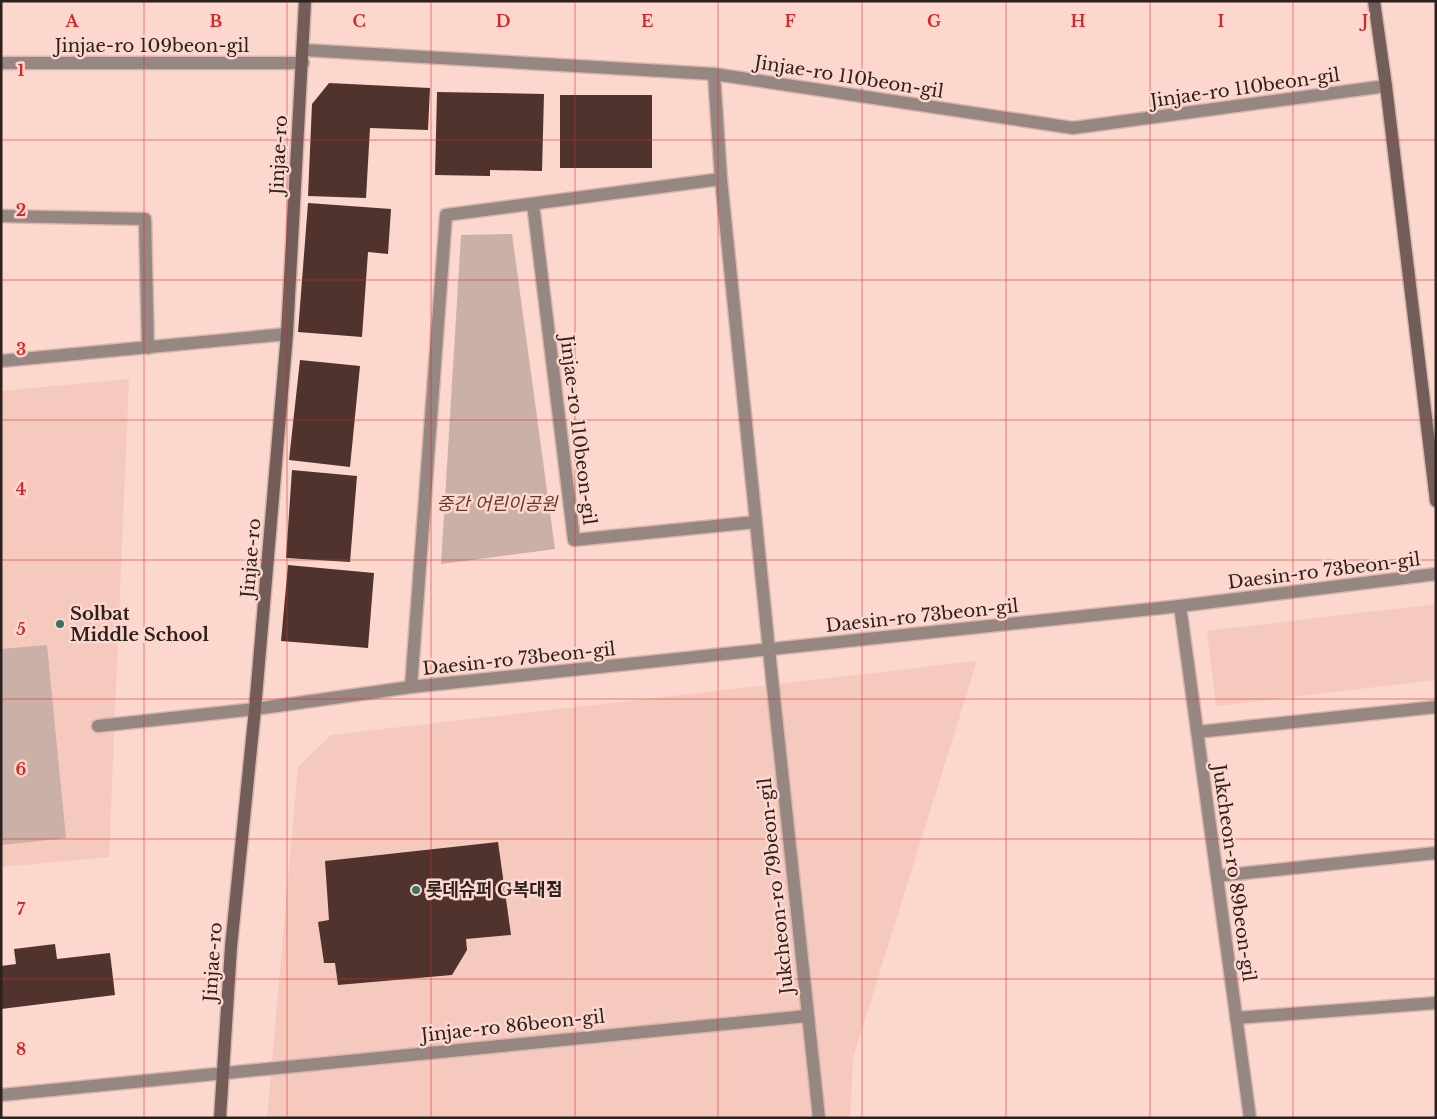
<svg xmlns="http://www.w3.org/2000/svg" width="1437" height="1119" font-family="'Libre Baskerville','Noto Sans KR',serif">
	<rect width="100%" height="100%" fill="#fcd7cd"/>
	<g fill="#f5c9bd">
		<polygon points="129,379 109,857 1,867 1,391"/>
		<polygon points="1436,604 1436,680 1216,706 1207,631"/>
		<polygon points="977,661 853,1058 850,1118 267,1118 298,767 331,735"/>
	</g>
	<g fill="#cbb0a8">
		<polygon points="512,234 555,549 441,564 461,235"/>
		<polygon points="47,645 66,838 1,845 1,649"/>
	</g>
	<g fill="#50332c">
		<polygon points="329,83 430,88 428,130 370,128 366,198 308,196 312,104"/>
		<polygon points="437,92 544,94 542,171 490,170 490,176 435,175"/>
		<rect x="560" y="95" width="92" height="73"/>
		<polygon points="308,203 391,209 388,254 368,252 362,337 298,332"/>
		<polygon points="300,360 360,366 350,467 289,460"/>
		<polygon points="292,470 357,476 350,562 286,558"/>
		<polygon points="288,565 374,573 368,648 281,641"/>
		<polygon points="498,842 511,935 466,939 467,950 452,975 338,985 335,963 324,963 318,922 329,920 325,861"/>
		<polygon points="55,944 57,959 110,953 115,995 1,1009 1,966 16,964 14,949"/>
	</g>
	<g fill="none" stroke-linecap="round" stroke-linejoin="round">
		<g stroke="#d7b6ad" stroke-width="15">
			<g id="street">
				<polyline points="304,50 714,74 1073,128 1386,86"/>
				<polyline points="1,63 303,63"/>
				<polyline points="714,74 721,179"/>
				<polyline points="533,204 574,540 756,522"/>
				<polyline points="1,216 145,219 148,348"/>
				<polyline points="1,361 287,334"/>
				<polyline points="1180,606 1250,1118"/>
				<polyline points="411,687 446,215 721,179 769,650 819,1118"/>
				<polyline points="98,726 255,709 411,687 1180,606 1436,574"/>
				<polyline points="1197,732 1436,707"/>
				<polyline points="1217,876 1436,853"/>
				<polyline points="1236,1018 1436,1003"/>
				<polyline points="1,1095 807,1016"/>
			</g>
		</g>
		<g stroke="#d7b6ad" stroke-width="15">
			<g id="secondary">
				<polyline points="1374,1 1386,86 1436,501"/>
				<polyline points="220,1118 231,947 255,709 287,334 305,1"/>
			</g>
		</g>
		<use href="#street" stroke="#968783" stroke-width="12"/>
		<use href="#secondary" stroke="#725d58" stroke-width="12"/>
	</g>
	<path fill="none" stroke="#d62828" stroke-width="1" stroke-opacity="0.55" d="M144,1V1118M287,1V1118M431,1V1118M575,1V1118M718,1V1118M862,1V1118M1006,1V1118M1150,1V1118M1293,1V1118M1,140H1436M1,280H1436M1,420H1436M1,560H1436M1,699H1436M1,839H1436M1,979H1436"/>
	<g fill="#347564" stroke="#fcd7cd" stroke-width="2">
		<circle cx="60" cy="624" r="5"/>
		<circle cx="416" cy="890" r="5"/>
	</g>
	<g text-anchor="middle" stroke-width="5" stroke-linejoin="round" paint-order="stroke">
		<g font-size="18" fill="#2e201d" stroke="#fcd7cd">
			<text x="152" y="52">Jinjae-ro 109beon-gil</text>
			<text transform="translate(849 77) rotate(9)" y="6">Jinjae-ro 110beon-gil</text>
			<text transform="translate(1245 88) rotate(-8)" y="6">Jinjae-ro 110beon-gil</text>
			<text transform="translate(279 155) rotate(-87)" y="6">Jinjae-ro</text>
			<text transform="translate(578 430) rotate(83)" y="6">Jinjae-ro 110beon-gil</text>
			<text transform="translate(251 558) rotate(-85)" y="6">Jinjae-ro</text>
			<text transform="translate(1324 571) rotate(-7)" y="6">Daesin-ro 73beon-gil</text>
			<text transform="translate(922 616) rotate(-6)" y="6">Daesin-ro 73beon-gil</text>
			<text transform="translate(519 659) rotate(-6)" y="6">Daesin-ro 73beon-gil</text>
			<text transform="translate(1234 873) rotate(82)" y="6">Jukcheon-ro 89beon-gil</text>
			<text transform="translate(776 886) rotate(-96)" y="6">Jukcheon-ro 79beon-gil</text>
			<text transform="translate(213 962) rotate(-86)" y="6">Jinjae-ro</text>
			<text transform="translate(513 1026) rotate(-6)" y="6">Jinjae-ro 86beon-gil</text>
		</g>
		<g font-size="18" font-style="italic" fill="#653529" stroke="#fcd7cd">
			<text x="497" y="510">중간 어린이공원</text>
		</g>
		<g font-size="18" font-weight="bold" fill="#2e201d" stroke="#fcd7cd" text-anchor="start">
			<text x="70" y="620">Solbat<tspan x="70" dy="21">Middle School</tspan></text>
			<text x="426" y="896">롯데슈퍼 G복대점</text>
		</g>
	</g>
	<g font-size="16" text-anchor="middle" font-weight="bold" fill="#d62828" stroke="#fcd7cd" stroke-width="5" stroke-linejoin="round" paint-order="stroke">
		<text x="72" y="27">A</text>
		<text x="216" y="27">B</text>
		<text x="359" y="27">C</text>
		<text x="503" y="27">D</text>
		<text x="647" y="27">E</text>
		<text x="790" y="27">F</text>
		<text x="934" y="27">G</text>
		<text x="1078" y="27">H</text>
		<text x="1221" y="27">I</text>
		<text x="1365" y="27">J</text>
		<text x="21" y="76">1</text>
		<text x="21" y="216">2</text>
		<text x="21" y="355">3</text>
		<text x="21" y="495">4</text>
		<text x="21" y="635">5</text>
		<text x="21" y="775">6</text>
		<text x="21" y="915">7</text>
		<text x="21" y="1055">8</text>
	</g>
	<rect width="1437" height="1119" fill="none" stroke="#2e201d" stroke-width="5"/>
</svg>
